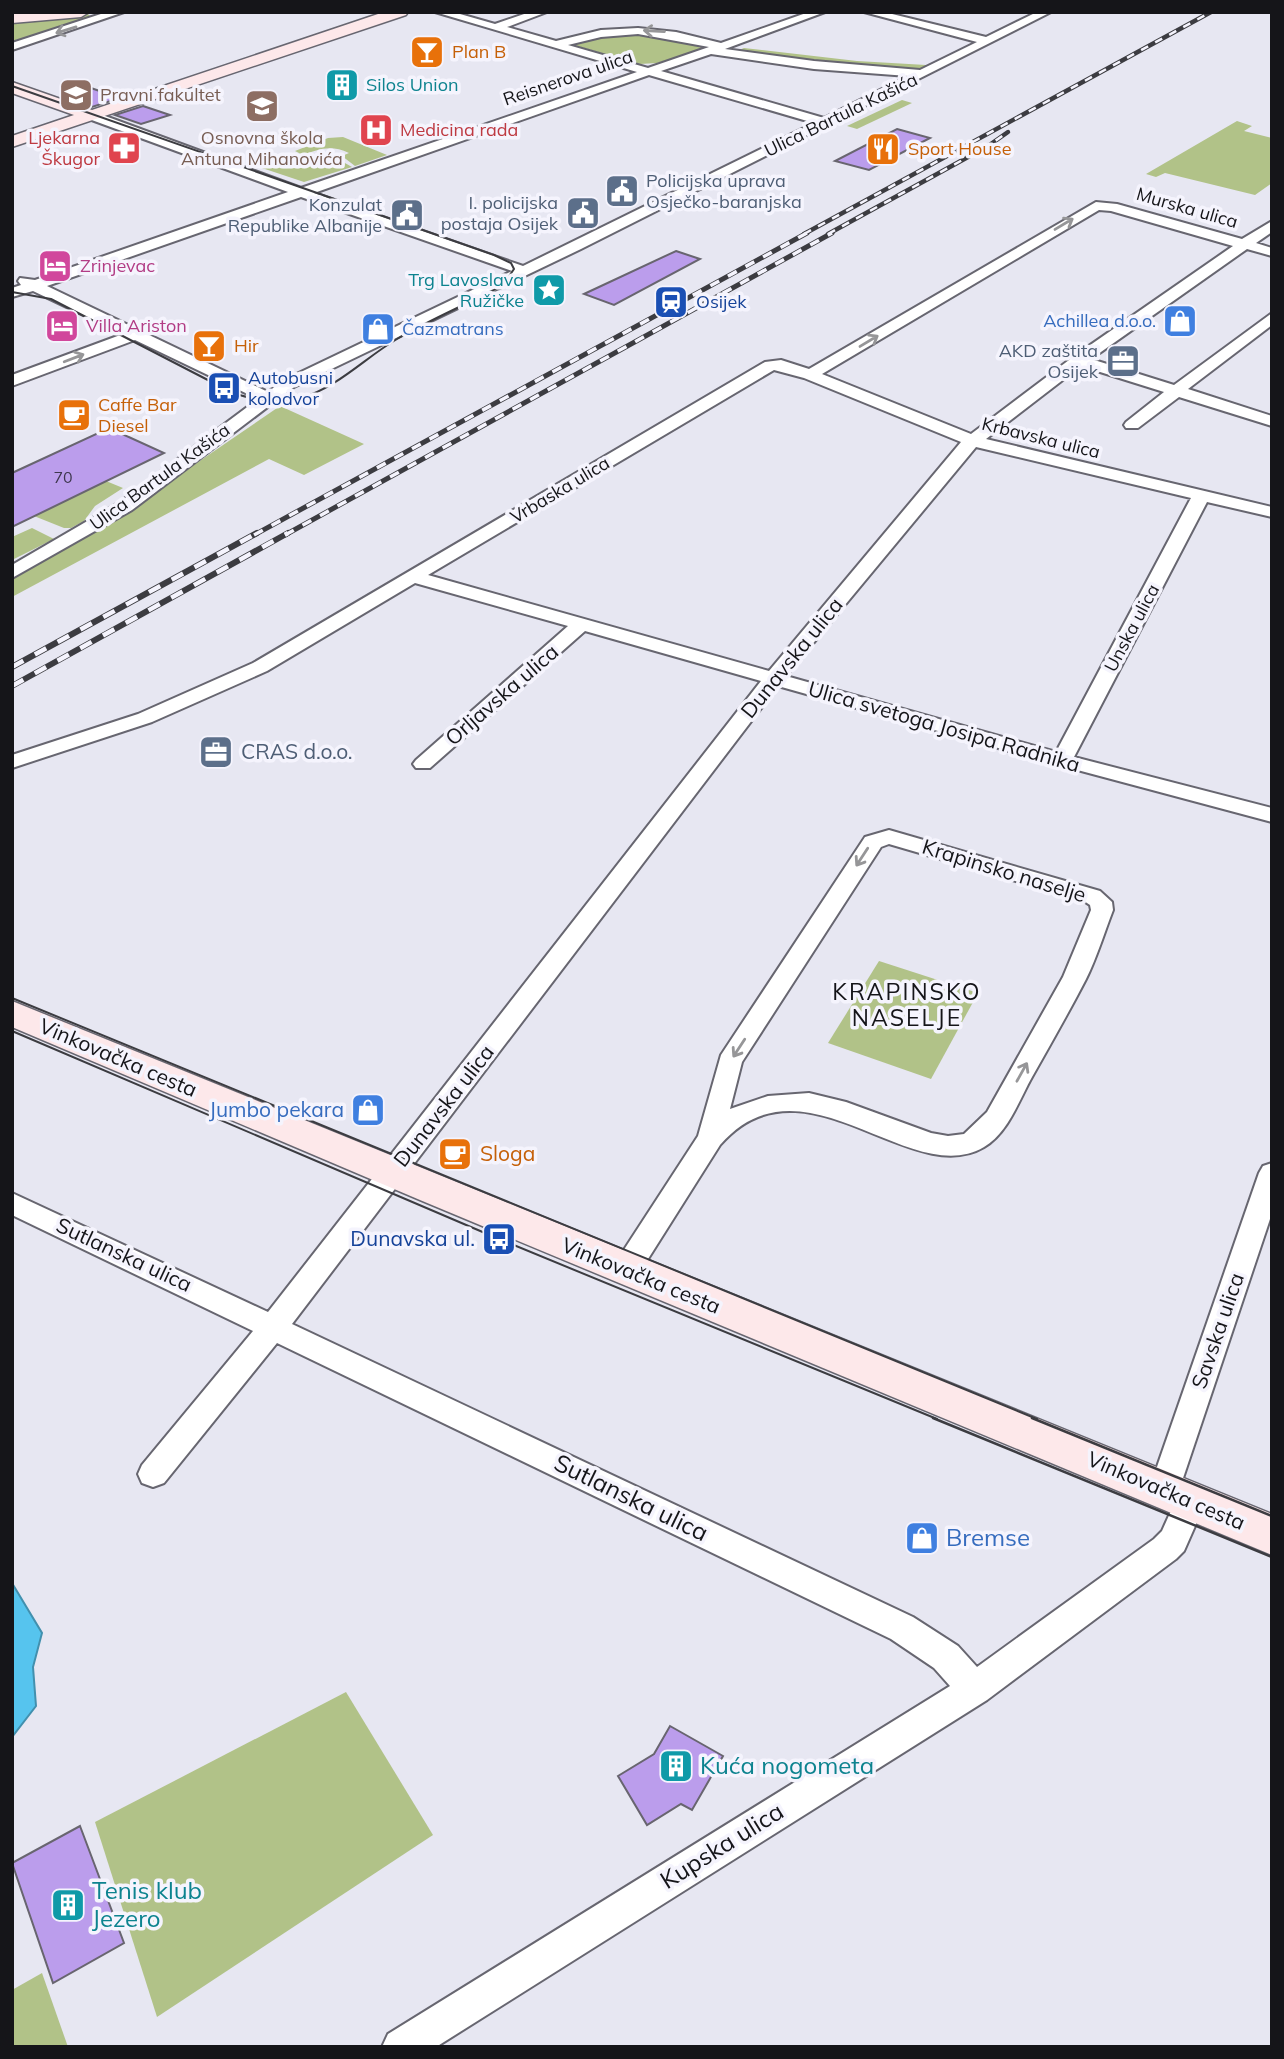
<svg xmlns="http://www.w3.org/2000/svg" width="1284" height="2059" font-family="Mulish,sans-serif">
	<rect width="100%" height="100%" fill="#e7e7f2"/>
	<g fill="#b1c288">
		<polygon points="88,14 93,19 12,41 12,20"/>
		<polygon points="627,32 710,47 657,63 640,64 567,43"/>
		<path d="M744,48L857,61L926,65L927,67C900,79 769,57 732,53Z"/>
		<polygon points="902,100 912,103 857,129 847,126"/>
		<polygon points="1237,121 1252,126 1244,131 1272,138 1272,183 1255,195 1165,173 1156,177 1146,174"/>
		<path d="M343,137L387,155L355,166L342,156L349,153C330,144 317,150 303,155L295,151L328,138Z"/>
		<path d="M336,158L352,167L304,182L256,166L288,163C291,175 324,163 336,158Z"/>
		<polygon points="280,406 364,444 304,475 269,459 12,597 12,578 103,527"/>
		<polygon points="106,481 123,488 95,506 84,521 71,528 64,528 34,516"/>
		<polygon points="32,528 54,539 12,560 12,537"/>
		<polygon points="879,961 978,993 931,1079 828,1043"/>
		<polygon points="346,1692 433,1835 157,2017 95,1822"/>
		<polygon points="42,1973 68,2047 12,2047 12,1990"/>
	</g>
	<polygon fill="#56c4ee" stroke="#4290ae" stroke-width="2" points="12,1583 42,1633 33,1667 36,1706 12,1737"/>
	<g fill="#bb9dec" stroke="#68656f" stroke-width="2">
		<polygon points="88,87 120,98 92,107 82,104"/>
		<polygon points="143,106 170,115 141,124 115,115"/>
		<polygon points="897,129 930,138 869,170 835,161"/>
		<polygon points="676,251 700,259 614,305 584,294"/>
		<polygon points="109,428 164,453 12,527 12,473"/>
		<polygon points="670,1726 723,1756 692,1810 681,1804 647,1825 618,1776 654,1754"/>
		<polygon points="80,1826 124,1943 53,1983 12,1863"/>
	</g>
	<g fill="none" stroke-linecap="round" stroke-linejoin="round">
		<g stroke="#676670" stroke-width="4">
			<g id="street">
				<polygon points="107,12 124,12 12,50 12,43"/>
				<path d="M435,12H453L495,24L530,12H547L507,27L556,41L601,30L638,28L676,32L721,43L809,12H825L725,49L814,61L920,70L977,42L864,12H884L986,37L1037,12H1051L581,249L294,387L132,510L12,578V565L120,502L258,399L135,340L12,386V375L123,334L33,291L12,297V288L21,285L18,281L20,278L35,280L288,192L89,119V113H97L301,188L637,72ZM638,34L709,47L648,68L568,45L601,37ZM711,54L814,69L908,76L824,118L661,71ZM649,75L814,123L523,266L314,193ZM301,197L512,271L282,381L268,392L47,286Z"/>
				<path d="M1096,202L1117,204L1242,239L1272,221V232L1256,243L1272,248V256L1247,249L1091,359L1174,385L1272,313V325L1188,389L1272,416V426L1179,397L1138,428H1126L1124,425L1126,422L1164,392L1081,366L986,439L1272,507V517L1207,502L1074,757L1272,808V822L1055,764L778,686L292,1324L913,1617L958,1646L977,1667L1154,1539L1162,1531L1180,1491L1191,1487L1202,1491L1206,1501L1184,1551L1176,1559L987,1700L436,2047H382L388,2034L950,1686L934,1668L891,1639L277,1343L164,1483L153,1487L142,1483L138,1474L142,1465L253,1331L12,1215V1193L268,1312L761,681L585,631L430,768H416L413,764L416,760L568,626L415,583L267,671L152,722L12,768V755L138,714L253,663L765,362L781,360L809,369ZM1099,210L1111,211L1233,246L1073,357L971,434L822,374ZM774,370L804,378L961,442L769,671L428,575ZM976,447L1191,498L1056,752L786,676Z"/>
				<path d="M889,830L1100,891L1112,902L1113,910C1104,933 1097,957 1086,979C1069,1012 1050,1045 1032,1077C1019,1100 1008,1133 984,1147C910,1191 803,1049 720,1145L636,1278L626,1281L616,1278L612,1270L616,1262L698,1136L721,1055L865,837ZM889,844L1084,901L1090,905L1091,910L1063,977L987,1112L964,1134L948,1136L931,1133L846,1102L809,1093L768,1096L730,1109L742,1062L881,847Z"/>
				<polygon points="1272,1163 1272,1213 1179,1490 1175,1500 1164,1504 1153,1500 1149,1490 1259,1173 1263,1166"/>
			</g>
		</g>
		<g stroke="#676670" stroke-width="3">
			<g id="secondary">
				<polygon points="89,12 81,17 12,23 12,13"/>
				<polygon points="384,12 408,12 406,15 12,147 12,136 74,115 12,93 12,82 92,110"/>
				<polygon points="12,1001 1272,1514 1272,1555 420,1200 12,1027"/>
			</g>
		</g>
		<use href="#street" fill="#fff" fill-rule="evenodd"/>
		<use href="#secondary" fill="#fde8ea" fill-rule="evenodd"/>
		<g stroke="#3c3c41" stroke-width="2">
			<path d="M12,86L494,255L511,263L514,269L503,285C468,304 431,319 397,339C366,357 337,388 301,398C277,406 256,400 233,393L51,299L12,292"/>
			<polyline points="12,998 1037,1419"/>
			<polyline points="12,1031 499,1239 937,1419"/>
		</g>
		<g stroke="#3c3c41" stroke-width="2.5">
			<polyline points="933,1418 1272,1557"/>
			<polyline points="1032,1418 1272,1516"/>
		</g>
		<g stroke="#3c3c41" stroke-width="4.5">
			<g id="rail-far2">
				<polyline points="804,234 1211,12"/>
				<polyline points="828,234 988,146 1008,132"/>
			</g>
		</g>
		<g stroke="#3c3c41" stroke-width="5">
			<g id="rail-far1">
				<polyline points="254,535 807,233"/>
				<polyline points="285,535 832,233"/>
			</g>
		</g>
		<g stroke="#3c3c41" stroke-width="6">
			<g id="rail">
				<polyline points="12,667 257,533"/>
				<polyline points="12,686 288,533"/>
			</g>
		</g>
		<use href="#rail-far2" stroke="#f5f4fd" stroke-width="2.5" stroke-dasharray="8" stroke-linecap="butt"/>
		<use href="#rail-far1" stroke="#f5f4fd" stroke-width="3.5" stroke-dasharray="10" stroke-linecap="butt"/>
		<use href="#rail" stroke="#f5f4fd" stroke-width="4.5" stroke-dasharray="13" stroke-linecap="butt"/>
	</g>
	<defs><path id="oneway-shaft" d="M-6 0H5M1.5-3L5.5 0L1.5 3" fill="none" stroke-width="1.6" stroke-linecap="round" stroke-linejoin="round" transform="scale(1.75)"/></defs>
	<g stroke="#969698">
		<use href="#oneway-shaft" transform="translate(66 30) rotate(163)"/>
		<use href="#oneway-shaft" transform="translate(654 31) rotate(-177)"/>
		<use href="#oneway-shaft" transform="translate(1064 224) rotate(-31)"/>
		<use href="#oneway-shaft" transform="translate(869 341) rotate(-31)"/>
		<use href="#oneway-shaft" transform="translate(74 358) rotate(-21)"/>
		<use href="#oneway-shaft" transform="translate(862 857) rotate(123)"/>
		<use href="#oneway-shaft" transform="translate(739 1048) rotate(123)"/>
		<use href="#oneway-shaft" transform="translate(1022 1072) rotate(-61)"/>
	</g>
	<defs>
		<g id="bar-square" transform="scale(1.75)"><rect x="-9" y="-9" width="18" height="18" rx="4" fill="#e8710a" stroke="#f5f4fd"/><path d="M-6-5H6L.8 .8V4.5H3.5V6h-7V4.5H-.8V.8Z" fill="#fff"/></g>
		<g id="building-square" transform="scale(1.75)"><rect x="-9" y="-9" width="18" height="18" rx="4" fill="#0f9aa8" stroke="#f5f4fd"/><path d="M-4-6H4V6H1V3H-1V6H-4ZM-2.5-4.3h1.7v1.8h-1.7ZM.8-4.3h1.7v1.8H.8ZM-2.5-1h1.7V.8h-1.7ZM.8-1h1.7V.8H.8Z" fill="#fff"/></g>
		<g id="university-square" transform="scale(1.75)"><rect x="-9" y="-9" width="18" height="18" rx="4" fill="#8d6e63" stroke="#f5f4fd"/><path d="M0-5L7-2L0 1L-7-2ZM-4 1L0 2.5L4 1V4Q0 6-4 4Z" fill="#fff"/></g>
		<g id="school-square" transform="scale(1.75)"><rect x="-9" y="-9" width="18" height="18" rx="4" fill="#8d6e63" stroke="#f5f4fd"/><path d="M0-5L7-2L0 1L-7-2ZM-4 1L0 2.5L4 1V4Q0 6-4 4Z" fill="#fff"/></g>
		<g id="hospital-square" transform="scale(1.75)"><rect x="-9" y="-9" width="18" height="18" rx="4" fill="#e0444e" stroke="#f5f4fd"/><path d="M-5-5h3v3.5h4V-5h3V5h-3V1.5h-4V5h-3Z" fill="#fff"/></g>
		<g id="pharmacy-square" transform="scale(1.75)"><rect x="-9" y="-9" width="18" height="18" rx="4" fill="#e0444e" stroke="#f5f4fd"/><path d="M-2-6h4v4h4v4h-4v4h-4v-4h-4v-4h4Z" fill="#fff"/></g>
		<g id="restaurant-square" transform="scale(1.75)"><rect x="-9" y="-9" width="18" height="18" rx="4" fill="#e8710a" stroke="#f5f4fd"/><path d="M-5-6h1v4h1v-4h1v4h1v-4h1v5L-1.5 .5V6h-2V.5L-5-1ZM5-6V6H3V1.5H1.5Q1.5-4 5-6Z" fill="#fff"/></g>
		<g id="civic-square" transform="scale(1.75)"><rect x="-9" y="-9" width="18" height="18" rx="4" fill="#5c6f8a" stroke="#f5f4fd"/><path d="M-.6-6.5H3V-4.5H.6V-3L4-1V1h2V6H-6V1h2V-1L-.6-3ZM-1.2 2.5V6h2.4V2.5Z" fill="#fff"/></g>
		<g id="hotel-square" transform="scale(1.75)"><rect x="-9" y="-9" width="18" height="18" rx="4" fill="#d1479c" stroke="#f5f4fd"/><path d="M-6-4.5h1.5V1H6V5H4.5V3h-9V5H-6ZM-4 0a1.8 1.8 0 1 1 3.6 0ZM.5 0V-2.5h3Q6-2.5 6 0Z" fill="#fff"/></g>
		<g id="sight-square" transform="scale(1.75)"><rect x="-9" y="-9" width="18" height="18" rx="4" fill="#0f9aa8" stroke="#f5f4fd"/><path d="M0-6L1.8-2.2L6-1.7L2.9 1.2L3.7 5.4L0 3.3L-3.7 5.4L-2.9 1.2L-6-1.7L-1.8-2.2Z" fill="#fff"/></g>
		<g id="station-square" transform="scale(1.75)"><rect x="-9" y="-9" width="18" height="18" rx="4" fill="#1a4fb4" stroke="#f5f4fd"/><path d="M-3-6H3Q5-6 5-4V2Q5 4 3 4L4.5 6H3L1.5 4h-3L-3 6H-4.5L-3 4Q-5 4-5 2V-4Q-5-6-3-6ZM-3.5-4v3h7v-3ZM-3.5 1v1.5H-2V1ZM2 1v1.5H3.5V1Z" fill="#fff"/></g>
		<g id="shop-square" transform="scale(1.75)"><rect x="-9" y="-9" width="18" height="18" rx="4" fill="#3f7fe0" stroke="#f5f4fd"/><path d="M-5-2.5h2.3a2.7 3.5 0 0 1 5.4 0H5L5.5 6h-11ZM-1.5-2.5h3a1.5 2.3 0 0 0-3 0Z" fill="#fff"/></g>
		<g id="office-square" transform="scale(1.75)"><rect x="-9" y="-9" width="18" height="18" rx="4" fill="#5c6f8a" stroke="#f5f4fd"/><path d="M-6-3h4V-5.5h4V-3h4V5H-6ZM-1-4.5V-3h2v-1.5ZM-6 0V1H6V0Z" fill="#fff"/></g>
		<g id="bus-square" transform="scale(1.75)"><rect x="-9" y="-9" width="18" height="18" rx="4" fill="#1a4fb4" stroke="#f5f4fd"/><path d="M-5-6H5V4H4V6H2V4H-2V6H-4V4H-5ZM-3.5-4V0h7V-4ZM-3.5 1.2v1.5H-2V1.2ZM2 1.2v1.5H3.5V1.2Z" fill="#fff"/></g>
		<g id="cafe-square" transform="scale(1.75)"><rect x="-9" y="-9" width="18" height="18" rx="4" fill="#e8710a" stroke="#f5f4fd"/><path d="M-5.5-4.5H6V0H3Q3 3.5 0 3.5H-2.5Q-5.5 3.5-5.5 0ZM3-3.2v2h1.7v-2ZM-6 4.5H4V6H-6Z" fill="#fff"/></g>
	</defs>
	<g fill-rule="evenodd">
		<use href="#bar-square" x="427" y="52"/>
		<use href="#building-square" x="342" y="85"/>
		<use href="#university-square" x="76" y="95"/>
		<use href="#school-square" x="262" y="106"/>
		<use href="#hospital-square" x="376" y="130"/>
		<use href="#pharmacy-square" x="124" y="148"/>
		<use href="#restaurant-square" x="883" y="149"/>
		<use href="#civic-square" x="622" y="191"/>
		<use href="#civic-square" x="583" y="213"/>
		<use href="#civic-square" x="407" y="215"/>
		<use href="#hotel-square" x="55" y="266"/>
		<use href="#sight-square" x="549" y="290"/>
		<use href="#station-square" x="671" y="302"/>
		<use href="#shop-square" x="1180" y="321"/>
		<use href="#hotel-square" x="62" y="326"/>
		<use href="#shop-square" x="378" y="329"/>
		<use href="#bar-square" x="209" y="346"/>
		<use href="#office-square" x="1123" y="361"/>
		<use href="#bus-square" x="224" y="388"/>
		<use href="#cafe-square" x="74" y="415"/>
		<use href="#office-square" x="216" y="752"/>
		<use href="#shop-square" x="368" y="1110"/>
		<use href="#cafe-square" x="455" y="1154"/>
		<use href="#bus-square" x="499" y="1239"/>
		<use href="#shop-square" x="922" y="1538"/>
		<use href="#building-square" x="676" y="1766"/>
		<use href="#building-square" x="68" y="1905"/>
	</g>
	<g text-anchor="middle" stroke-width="7" stroke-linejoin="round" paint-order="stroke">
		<g font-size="16" fill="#3e374e">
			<text x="63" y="483">70</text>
		</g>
		<g font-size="18" fill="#c56008" stroke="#f5f4fd" text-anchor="start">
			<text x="452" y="58">Plan B</text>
			<text x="908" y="155">Sport House</text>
			<text x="234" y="352">Hir</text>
			<text x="98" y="411">Caffe Bar<tspan x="98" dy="21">Diesel</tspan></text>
		</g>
		<g font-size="18" fill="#151519" stroke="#f5f4fd">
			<text transform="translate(568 78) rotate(-19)" y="6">Reisnerova ulica</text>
			<text transform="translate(841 115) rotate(-26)" y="6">Ulica Bartula Kašića</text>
			<text transform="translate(1187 208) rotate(16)" y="6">Murska ulica</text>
			<text transform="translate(1041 438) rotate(14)" y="6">Krbavska ulica</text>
			<text transform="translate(160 477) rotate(-36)" y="6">Ulica Bartula Kašića</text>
			<text transform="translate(560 490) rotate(-31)" y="6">Vrbaska ulica</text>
			<text transform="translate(1132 628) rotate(-62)" y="6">Unska ulica</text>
		</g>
		<g font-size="18" fill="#0d838f" stroke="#f5f4fd" text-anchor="start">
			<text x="366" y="91">Silos Union</text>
			<text x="524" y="286" text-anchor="end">Trg Lavoslava<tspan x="524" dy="21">Ružičke</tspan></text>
		</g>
		<g font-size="18" fill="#785e54" stroke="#f5f4fd" text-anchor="start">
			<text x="100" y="101">Pravni fakultet</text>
			<text x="262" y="144" text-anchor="middle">Osnovna škola<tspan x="262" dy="21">Antuna Mihanovića</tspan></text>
		</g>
		<g font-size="18" fill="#be3a42" stroke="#f5f4fd" text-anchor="start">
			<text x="400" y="136">Medicina rada</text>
			<text x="100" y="144" text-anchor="end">Ljekarna<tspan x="100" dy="21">Škugor</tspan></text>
		</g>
		<g font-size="18" fill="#4e5e75" stroke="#f5f4fd" text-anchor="end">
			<text x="646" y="187" text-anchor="start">Policijska uprava<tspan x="646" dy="21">Osječko-baranjska</tspan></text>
			<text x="558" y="209">I. policijska<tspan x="558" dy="21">postaja Osijek</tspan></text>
			<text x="382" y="211">Konzulat<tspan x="382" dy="21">Republike Albanije</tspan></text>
			<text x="1098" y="357">AKD zaštita<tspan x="1098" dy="21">Osijek</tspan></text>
		</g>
		<g font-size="18" fill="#b23c85" stroke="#f5f4fd" text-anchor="start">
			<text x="80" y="272">Zrinjevac</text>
			<text x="86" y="332">Villa Ariston</text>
		</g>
		<g font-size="18" fill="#164399" stroke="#f5f4fd" text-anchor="start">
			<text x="696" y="308">Osijek</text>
			<text x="248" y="384">Autobusni<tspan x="248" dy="21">kolodvor</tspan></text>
		</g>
		<g font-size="18" fill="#366cbe" stroke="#f5f4fd" text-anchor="end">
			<text x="1156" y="327">Achillea d.o.o.</text>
			<text x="402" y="335" text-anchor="start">Čazmatrans</text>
		</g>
		<g font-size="21" fill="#151519" stroke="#f5f4fd">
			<text transform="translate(792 658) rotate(-51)" y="7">Dunavska ulica</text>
			<text transform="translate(502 695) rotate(-41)" y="7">Orljavska ulica</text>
			<text transform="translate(944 727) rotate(16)" y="7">Ulica svetoga Josipa Radnika</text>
			<text transform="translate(1004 871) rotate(17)" y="7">Krapinsko naselje</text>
			<text transform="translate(118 1058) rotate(23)" y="7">Vinkovačka cesta</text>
			<text transform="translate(444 1106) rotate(-52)" y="7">Dunavska ulica</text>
			<text transform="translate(124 1255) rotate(25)" y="7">Sutlanska ulica</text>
			<text transform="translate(641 1276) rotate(22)" y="7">Vinkovačka cesta</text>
			<text transform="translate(1218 1331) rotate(-71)" y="7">Savska ulica</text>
			<text transform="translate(1166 1491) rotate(23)" y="7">Vinkovačka cesta</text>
		</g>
		<g font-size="21" fill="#4e5e75" stroke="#f5f4fd" text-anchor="start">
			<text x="241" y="759">CRAS d.o.o.</text>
		</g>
		<g font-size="21" fill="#366cbe" stroke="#f5f4fd" text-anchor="end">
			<text x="344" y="1117">Jumbo pekara</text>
		</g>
		<g font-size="21" fill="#c56008" stroke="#f5f4fd" text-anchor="start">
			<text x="480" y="1161">Sloga</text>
		</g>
		<g font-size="21" fill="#164399" stroke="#f5f4fd" text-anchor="end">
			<text x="475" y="1246">Dunavska ul.</text>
		</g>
		<g font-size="23" letter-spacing="2" fill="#151519" stroke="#f5f4fd">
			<text x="907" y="1000">KRAPINSKO<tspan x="907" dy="26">NASELJE</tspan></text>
		</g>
		<g font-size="24" fill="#151519" stroke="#f5f4fd">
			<text transform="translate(631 1498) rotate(26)" y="8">Sutlanska ulica</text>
			<text transform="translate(722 1846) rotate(-32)" y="8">Kupska ulica</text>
		</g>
		<g font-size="24" fill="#366cbe" stroke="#f5f4fd" text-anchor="start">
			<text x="946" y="1546">Bremse</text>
		</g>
		<g font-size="24" fill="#0d838f" stroke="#f5f4fd" text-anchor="start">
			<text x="700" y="1774">Kuća nogometa</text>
			<text x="92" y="1899">Tenis klub<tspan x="92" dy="28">Jezero</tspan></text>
		</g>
	</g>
	<rect width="1284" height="2059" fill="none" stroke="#151519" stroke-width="28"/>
</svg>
